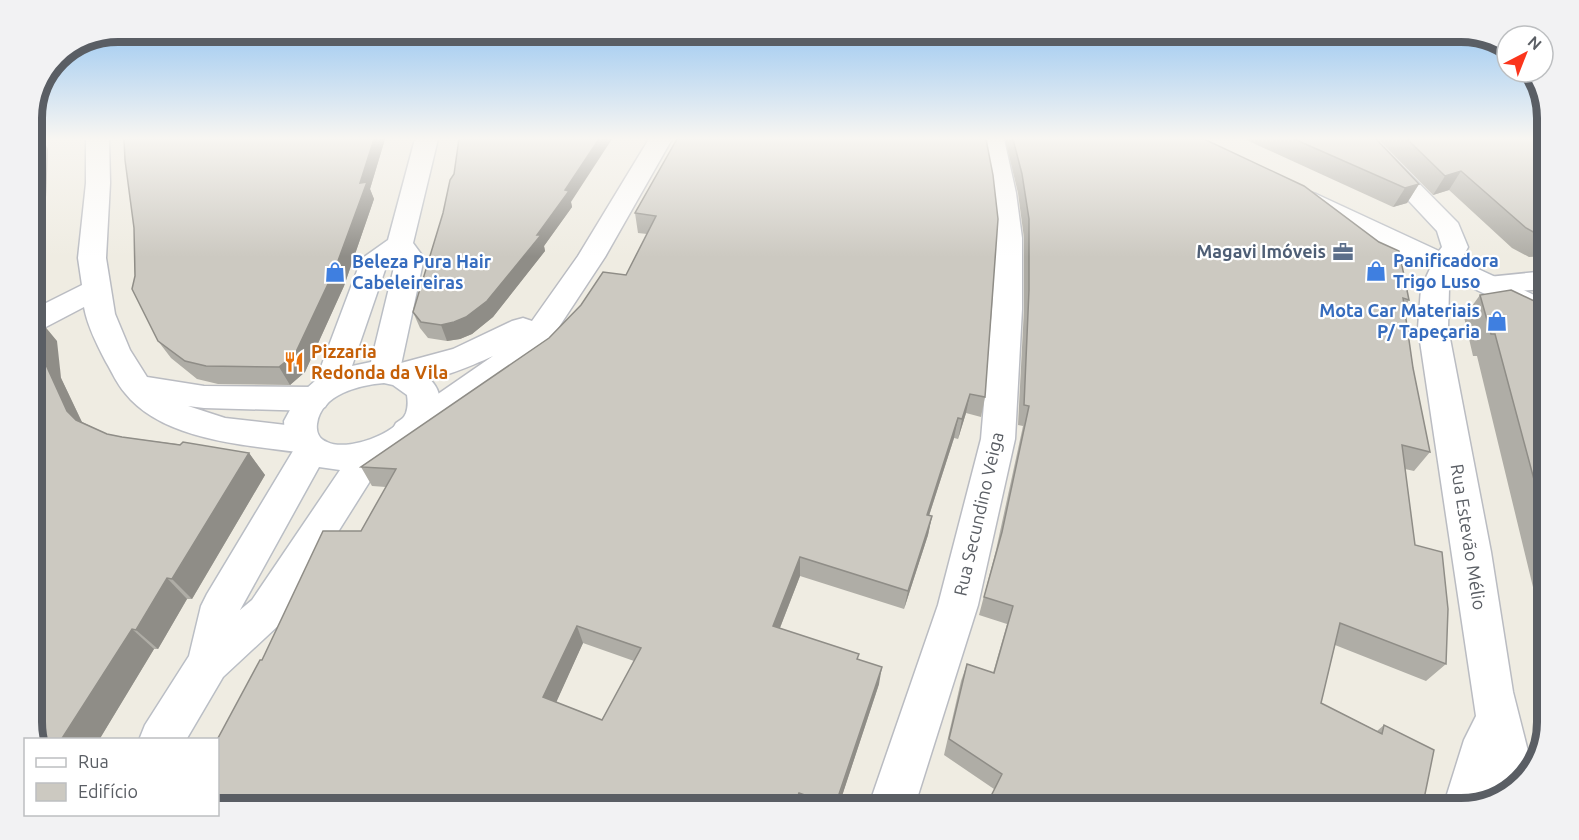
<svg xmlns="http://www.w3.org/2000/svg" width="1579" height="840" font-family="Ubuntu,sans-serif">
	<rect width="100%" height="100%" fill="#efece2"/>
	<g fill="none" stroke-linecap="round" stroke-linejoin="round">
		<g stroke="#babcc2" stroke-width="3">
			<g id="street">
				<path d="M86,139H109L110,183L106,258L115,314L130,350L147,377L204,386L314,387L325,391L330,399L325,407L314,411L204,408L188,406L225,418L303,427L315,431L320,440L315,449L303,453C247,445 163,441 125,393C117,384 112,372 106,362C97,345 87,325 84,307L42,329L32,332V310L82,285L78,258L86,183Z"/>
				<path d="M649,139H672L605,257L549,342L518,368L420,441L408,444L396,441L391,432L396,423L493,356C467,368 417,389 390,382L385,374L390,366L453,349L512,321L523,318L532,321L578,256Z"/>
				<polygon points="981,139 1004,139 1016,193 1022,238 1022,309 1015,439 978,605 914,808 868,808 938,605 981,439 992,309 996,238 992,193"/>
				<polygon points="1445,256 1455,258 1459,264 1449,288 1448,328 1491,552 1513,692 1532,767 1505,797 1496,799 1493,793 1491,800 1462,808 1443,807 1464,740 1476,716 1418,328 1421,288 1435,258"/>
				<polygon points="1547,271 1547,289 1488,293 1478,290 1474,284 1478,278"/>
			</g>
		</g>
		<g stroke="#babec5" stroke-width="3">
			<g id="secondary">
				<path d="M415,139H438L413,243L424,258L401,365C473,384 432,447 382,462L280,624L223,677L186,740H139L145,725L189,656L201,606L207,594L293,451L285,437L284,421L297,397L316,380L360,263L364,257L388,240ZM396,259L371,362L352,366L386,267ZM384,383L393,385L407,395C408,402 408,407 406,413C397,434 347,452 327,442C319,439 316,432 317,424C321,394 360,385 384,383ZM319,467L340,470L252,600L240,610Z"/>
				<polygon points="1351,139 1375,139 1458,223 1468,247 1461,261 1547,301 1547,318 1533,317 1298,204 1294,199 1298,194 1307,191 1316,194 1439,251 1442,247 1437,231"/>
			</g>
		</g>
		<use href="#street" fill="#fff" fill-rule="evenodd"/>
		<use href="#secondary" fill="#fff" fill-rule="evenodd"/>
	</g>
	<g fill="#afada6" fill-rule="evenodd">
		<polygon points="124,139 385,139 370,189 374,199 344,286 305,372 290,385 218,384 197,379 171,358 158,341 135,276 134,228"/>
		<path d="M677,139L985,397L981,417L966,413L958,439L954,438L929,516H932L928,535L904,609L800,576L780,628L858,659L879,684L838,808H801L262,660L361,531L386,487L372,486L361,467L549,338L626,275L647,234L638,233L635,213ZM583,643L634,661L602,720L556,702Z"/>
		<polygon points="1005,139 1204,139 1409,300 1404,308 1413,368 1430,452 1414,471 1405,469 1415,545 1446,664 1426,681 1335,645 1321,703 1377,731 1384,725 1434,750 994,789 944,755 961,681 967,664 993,673 1007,624 979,615 996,550 1023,426 1018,425 1024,309 1024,238 1018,193"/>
		<polygon points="1244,139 1376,139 1419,184 1407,203 1393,207"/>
		<polygon points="1378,139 1547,139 1547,256 1529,257 1512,248 1449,190 1433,195"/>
		<polygon points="571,202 572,207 544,246 545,251 493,317 472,334 460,339 447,341 428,338 420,328 413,312 443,213"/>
		<polygon points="1480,295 1547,307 1547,645 1477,356 1473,356 1464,317"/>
		<polygon points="57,341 61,378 82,422 107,434 122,437 249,453 265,475 192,599 187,599 158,649 154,649 99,740"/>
	</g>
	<g fill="#8f8d87">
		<polygon points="36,139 43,139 48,149 45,222 34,257 32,261 32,209"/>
		<polygon points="374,139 385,139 370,189 374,199 344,286 305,372 290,385 279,367 360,183"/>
		<polygon points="599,139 612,139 571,202 572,207 544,246 545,251 493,317 472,334 460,339 447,341 441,325 537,235 565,190"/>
		<polygon points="1461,171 1449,190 1433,195 1445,176"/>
		<polygon points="1419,184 1407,203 1393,207 1405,188"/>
		<polygon points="38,318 57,341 61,378 87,433 67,411 42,356"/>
		<polygon points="970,394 966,413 958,439 962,419"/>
		<polygon points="958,418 954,438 923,534 927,515"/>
		<polygon points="249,453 265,475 192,599 172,579"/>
		<polygon points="932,516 928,535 904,609 908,591"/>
		<polygon points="800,557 800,576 774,643 773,626"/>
		<polygon points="167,578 187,599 158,649 136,630"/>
		<polygon points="577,626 583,643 551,714 543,697"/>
		<polygon points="132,629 154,649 99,740 61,740"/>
		<polygon points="882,667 879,684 838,808 835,808"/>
		<polygon points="799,793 798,808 793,808"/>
	</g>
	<g fill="#ccc9c1" stroke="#8f8d87" stroke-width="1.5" fill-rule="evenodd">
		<polygon points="32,139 36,139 33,205 32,209"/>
		<polygon points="124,139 374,139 360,183 367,182 335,269 295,354 279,367 206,366 185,361 158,341 132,289 135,276 134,228 125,160"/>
		<polygon points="459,139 599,139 565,190 569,191 537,235 541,235 487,301 466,317 454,322 441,325 421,322 413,312 443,213 450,180 454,174"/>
		<path d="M677,139H986L993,175L998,219L985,397L970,394L962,419L958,418L927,515L932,516L908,591L800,557L773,626L859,654L857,659L882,667L835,806L799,793L793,808H218L217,740L260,660H262L323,531H361L396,469L361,467L549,338L581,305L603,272L626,275L656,216L635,213ZM577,626L641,648L602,720L543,697Z"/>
		<polygon points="1013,139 1204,139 1304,186 1379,242 1399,251 1409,300 1403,298 1413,368 1430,452 1402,445 1415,545 1442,552 1448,609 1446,664 1340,623 1321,703 1382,734 1384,725 1434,750 1424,799 1421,808 985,808 1002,774 949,739 967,664 994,673 1013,606 984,597 1002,532 1029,406 1024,405 1029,290 1029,219 1022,174"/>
		<polygon points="1294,139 1376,139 1419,184 1405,188"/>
		<polygon points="1407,139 1547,139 1547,238 1544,238 1526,228 1461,171 1445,176"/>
		<polygon points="1511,290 1547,307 1547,528 1495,334 1491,334 1480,295"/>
		<polygon points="38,318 42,356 67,411 76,420 107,434 122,437 180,445 183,442 249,453 172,579 167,578 136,630 132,629 61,740 36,740 32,728 32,319"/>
	</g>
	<linearGradient id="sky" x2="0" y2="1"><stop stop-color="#8bc0f1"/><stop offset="0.54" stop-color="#f8f6f2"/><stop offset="1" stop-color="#f8f6f2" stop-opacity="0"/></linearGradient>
	<rect width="1579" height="257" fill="url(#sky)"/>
	<defs>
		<g id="office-bare" transform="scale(1.62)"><path d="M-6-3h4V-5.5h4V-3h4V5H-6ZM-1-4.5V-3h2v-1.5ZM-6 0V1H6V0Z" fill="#5c6f8a" stroke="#fff" stroke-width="2.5" paint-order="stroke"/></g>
		<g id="shop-bare" transform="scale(1.62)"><path d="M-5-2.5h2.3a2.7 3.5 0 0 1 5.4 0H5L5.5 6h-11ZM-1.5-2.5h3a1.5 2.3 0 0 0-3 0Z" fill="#3f7fe0" stroke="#fff" stroke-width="2.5" paint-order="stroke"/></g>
		<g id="restaurant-bare" transform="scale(1.62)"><path d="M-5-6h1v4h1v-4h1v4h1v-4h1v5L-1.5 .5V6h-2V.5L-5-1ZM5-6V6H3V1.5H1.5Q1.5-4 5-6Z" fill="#e8710a" stroke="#fff" stroke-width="2.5" paint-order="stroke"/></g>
	</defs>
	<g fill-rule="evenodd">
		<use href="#office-bare" x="1343" y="252"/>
		<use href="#shop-bare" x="1376" y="271"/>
		<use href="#shop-bare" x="335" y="272"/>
		<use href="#shop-bare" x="1497" y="321"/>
		<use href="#restaurant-bare" x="294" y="362"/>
	</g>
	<g text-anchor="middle" stroke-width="4.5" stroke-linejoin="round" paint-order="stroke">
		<g font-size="18" font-weight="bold" fill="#4e5e75" stroke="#fff" text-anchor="end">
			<text x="1326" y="258">Magavi Imóveis</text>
		</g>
		<g font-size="18" font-weight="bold" fill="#366cbe" stroke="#fff" text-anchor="start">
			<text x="1393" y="267">Panificadora<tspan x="1393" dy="21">Trigo Luso</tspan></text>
			<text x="352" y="268">Beleza Pura Hair<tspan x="352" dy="21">Cabeleireiras</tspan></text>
			<text x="1480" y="317" text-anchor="end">Mota Car Materiais<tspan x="1480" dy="21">P/ Tapeçaria</tspan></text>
		</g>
		<g font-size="18" font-weight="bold" fill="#c56008" stroke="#fff" text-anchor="start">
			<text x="311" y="358">Pizzaria<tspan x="311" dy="21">Redonda da Vila</tspan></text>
		</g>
		<g font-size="18" fill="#5a5e64" stroke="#fff">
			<text transform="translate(979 514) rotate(-77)" y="6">Rua Secundino Veiga</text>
			<text transform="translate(1468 537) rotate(81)" y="6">Rua Estevão Mélio</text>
		</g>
	</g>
	<path d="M0 0H1579V840H0ZM118 42H1461A76 76 0 0 1 1537 118V722A76 76 0 0 1 1461 798H118A76 76 0 0 1 42 722V118A76 76 0 0 1 118 42Z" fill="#f2f2f3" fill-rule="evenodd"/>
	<path fill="none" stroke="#5a5e64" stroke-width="8" d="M118 42H1461A76 76 0 0 1 1537 118V722A76 76 0 0 1 1461 798H118A76 76 0 0 1 42 722V118A76 76 0 0 1 118 42Z"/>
	<rect x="24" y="738" width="195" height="78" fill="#ffffff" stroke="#bdbfc1" stroke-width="1.5"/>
	<rect x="36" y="758" width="30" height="9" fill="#ffffff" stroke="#bdbfc1" stroke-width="1.5"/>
	<text x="78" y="768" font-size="18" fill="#5a5e64">Rua</text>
	<rect x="36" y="783" width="30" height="18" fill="#ccc9c1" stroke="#bdbfc1" stroke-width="1.5"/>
	<text x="78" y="798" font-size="18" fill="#5a5e64">Edifício</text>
	<g transform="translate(1525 54) rotate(42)"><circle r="28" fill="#ffffff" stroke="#bdbfc1" stroke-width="1.5"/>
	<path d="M0-4.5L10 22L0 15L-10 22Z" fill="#fb351c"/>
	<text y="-9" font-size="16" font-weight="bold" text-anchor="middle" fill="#5a5e64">N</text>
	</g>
</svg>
